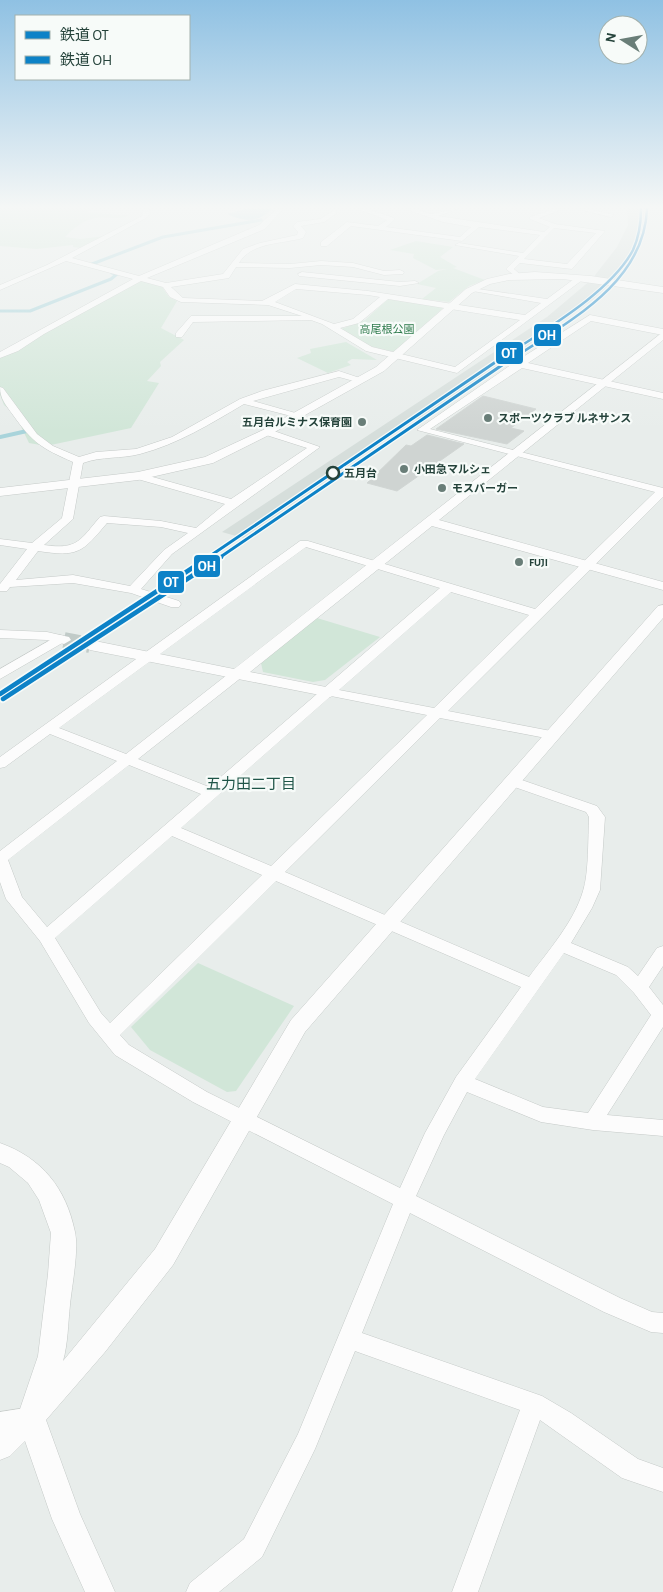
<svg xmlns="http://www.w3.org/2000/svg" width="663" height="1592" font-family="'Alegreya Sans','Noto Sans JP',sans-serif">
	<rect width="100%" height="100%" fill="#e8edeb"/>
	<polygon fill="#d6dedb" points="627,209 644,209 646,218 643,238 634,256 621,274 591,301 421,420 416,419 243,538 222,532 547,317 592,279 617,247 628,225"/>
	<g fill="#d1e6d8">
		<path d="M0,209H91L87,213L129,215C119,221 107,216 96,218C85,219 72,229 65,237L80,239L106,236L81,248L73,247V245L37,249L0,246Z"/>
		<polygon points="416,241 453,247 440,257 457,267 453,268 485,280 469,286 449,302 422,299 436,288 417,284 438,271 447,269 436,270 413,258 414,254 390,250"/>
		<polygon points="138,278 162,287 169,297 177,301 161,328 184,340 160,362 161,366 147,381 159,383 131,428 46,446 29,443 15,414 4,405 0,395 0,357"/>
		<polygon points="392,298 443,308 395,352 369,346 341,329 365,320 388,299"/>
		<polygon points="346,342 377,360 352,359 347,362 351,365 328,373 297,358 311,353 310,349"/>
		<polygon points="317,618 380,637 325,680 313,682 263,672 261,663"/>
		<polygon points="198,963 294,1006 236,1091 227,1092 150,1050 131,1027"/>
	</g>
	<path fill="#a9d4db" d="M245,209H272C257,223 246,222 227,214Z"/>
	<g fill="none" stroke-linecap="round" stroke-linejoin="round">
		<g stroke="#a9d4db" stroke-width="3">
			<polyline points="92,264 163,237 261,220"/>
			<polyline points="0,311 30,311 111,279 117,274 112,273"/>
		</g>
		<polyline stroke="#a9d4db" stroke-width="4" points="0,437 27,431"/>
	</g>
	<g fill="#cfd4d2" stroke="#d1d6d4">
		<polygon points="483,396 536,409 511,428 524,431 507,444 436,429"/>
		<polygon points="427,435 464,444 397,491 367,483 406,445 411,446"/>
	</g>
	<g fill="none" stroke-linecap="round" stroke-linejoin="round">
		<polyline stroke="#c1cbc8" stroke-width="16" stroke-dasharray="16 8" stroke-linecap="butt" points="64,640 90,645"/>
		<g stroke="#c5cac8" stroke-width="1">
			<g id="minor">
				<path d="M143,209H149L150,214L146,218L72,258L139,276L259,225L277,209H283L265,229L147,278L166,283L223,274L243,249L260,243L297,235L298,232L293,226L297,222L320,219L335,210L337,213L324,222L301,226L306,232L303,238C282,244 251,242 239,263L290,264L321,261L353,263L384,271L400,270L404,272L403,274L384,275L353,267L321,265L290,268L236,267L229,278L171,287L183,298L262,301L295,284L368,291L525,315L541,303L467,290L471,288L547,299L578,276L585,278L457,373L366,351L322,324L311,320L193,322L182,337H176V333L191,316H302L268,305L181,302L170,297L163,287L141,281L44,334L18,351L0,358V352L133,279L66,261L0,290V285L47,265L142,216ZM296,289L368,295L380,297L353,319L334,324L275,302ZM388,299L520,320L455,367L372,347L340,328L359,323Z"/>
				<path d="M358,209H367L394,218V220L386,227L460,237L471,227L443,222L406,209H414L431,214L458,209L438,216L544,232L550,227L530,219V217L554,209H563L539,218L555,224L605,231L572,269L520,263L514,269L523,277L519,279L506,269L519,256L455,245L459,243L523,253L540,235L479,227L462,241L351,226L327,246H321V242L347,222L378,226L387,220ZM554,228L596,233L567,264L524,259Z"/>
				<polygon points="578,209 589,209 614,215 611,217"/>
				<polygon points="302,272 400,282 415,281 419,283 400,286 299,276 298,274"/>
				<path d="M590,315L663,329V335L591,321L528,363L663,393V399L522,368L430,429L663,488V497L448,711L551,731L558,735L551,739L440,718L285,872L529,977C548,951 574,922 583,891C589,873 588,837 589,817L586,812L506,784L504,781L511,777L516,778L597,806L605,817L600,890L592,908L571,943L628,967L638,976L657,948L663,946V966L649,987L663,1005V1027L607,1115L663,1120V1136L593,1130L541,1122L467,1092L444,1135L416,1196L620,1298L652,1312L663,1313V1333L651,1332L604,1312L410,1213L362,1333L542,1396L571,1413L638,1459L663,1468V1492L622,1478L540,1420L478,1592H452L520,1410L355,1351L315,1449L262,1557L219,1592H186L190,1583L244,1539L298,1434L393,1204L193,1102L115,1055L89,1023L40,941L6,899L0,882V851L117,761L50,734L5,767L0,768V757L300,541H308L535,609L655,492L417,430L515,362ZM306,547L440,588L209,787L138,759L242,677L244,674L242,671H232L126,754L59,728ZM451,592L529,615L434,708L339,690ZM331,696L427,715L271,866L181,828ZM129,765L201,794L47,927L22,897L8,860ZM172,836L262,875L110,1023L101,1013L55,938ZM276,881L521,987L456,1077L425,1133L400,1188L207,1092L129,1045L120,1035ZM564,953L616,975L634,993L651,1015L588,1113L543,1107L475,1079Z"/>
				<path d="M339,371L366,380L361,383L339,377L253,401L299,414V418L244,404C210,424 178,444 140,454C121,459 102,456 83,463L73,519L44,545C78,550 80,540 100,517L104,516L161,521L196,528L225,504L134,478V474H142L231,499L307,448L263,434V430H271L320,447L172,554L141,589L179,601L181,604L179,607H171L131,593L73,583L10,587L7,591H0V584L27,549L0,545V539L32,543L62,518L73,462C41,448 33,443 13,415C6,405 0,399 0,387L3,388L37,434L53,446L79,457L96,452L136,449L172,437L240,399L262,391ZM107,523L161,527L188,533L164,550L130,586L73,575L16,580L38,551C78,557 82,553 107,523Z"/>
				<polygon points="59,635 64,636 65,639 64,642 0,679 0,669"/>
				<polygon points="25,1408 33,1411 37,1419 33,1427 0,1436 0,1412"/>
			</g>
		</g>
		<g stroke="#c5cac8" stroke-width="1">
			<g id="tertiary">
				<polygon points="535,272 591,276 663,287 663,293 563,279 509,280 490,284 472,293 384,371 271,434 213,463 138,480 0,496 0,488 138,472 205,457 263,430 376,367 466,289 487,279 509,274"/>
				<polygon points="663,332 663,340 439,520 663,582 663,590 432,526 250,672 336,689 338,692 336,695 330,697 90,650 82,645 90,640 234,669"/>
				<path d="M663,605V618L305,1032L173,1265L105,1352L46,1420L80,1514L115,1592H85L52,1519L25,1441L10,1456L0,1460V1427L20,1409L38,1356L48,1274L51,1233L39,1200L28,1183L9,1167L0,1163V1143C42,1158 66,1188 75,1232C79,1250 72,1285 70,1305C68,1323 68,1344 63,1361L155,1249L291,1020L658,606Z"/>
				<polygon points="0,630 47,632 69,637 71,640 64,644 47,640 0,638"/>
			</g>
		</g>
		<use href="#minor" fill="#fcfcfc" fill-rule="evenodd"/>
		<use href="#tertiary" fill="#fcfcfc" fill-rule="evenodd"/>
		<g stroke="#f7fbf9" stroke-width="4.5">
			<path id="rail-1-far2" d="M498,361C539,333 610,294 633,250C639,237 641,223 641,209"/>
		</g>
		<g stroke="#f7fbf9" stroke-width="5.5">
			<polyline id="rail-1-far1" points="207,558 500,359"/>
		</g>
		<g stroke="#f7fbf9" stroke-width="8">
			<polyline id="rail-1" points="0,694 209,557"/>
		</g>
		<g stroke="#f7fbf9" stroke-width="4.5">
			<path id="rail-2-far2" d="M509,361C565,323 644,285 647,209"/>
		</g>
		<g stroke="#f7fbf9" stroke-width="5.5">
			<polyline id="rail-2-far1" points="219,558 511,359"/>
		</g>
		<g stroke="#f7fbf9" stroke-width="8">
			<polyline id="rail-2" points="3,699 221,557"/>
		</g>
		<use href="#rail-1-far2" stroke="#0d82c7" stroke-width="2.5"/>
		<use href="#rail-1-far1" stroke="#0d82c7" stroke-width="3"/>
		<use href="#rail-1" stroke="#0d82c7" stroke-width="4.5"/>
		<use href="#rail-2-far2" stroke="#0d82c7" stroke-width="2.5"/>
		<use href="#rail-2-far1" stroke="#0d82c7" stroke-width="3"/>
		<use href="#rail-2" stroke="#0d82c7" stroke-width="4.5"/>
	</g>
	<linearGradient id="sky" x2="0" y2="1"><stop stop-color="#8fc1e3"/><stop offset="0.48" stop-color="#f5f7f6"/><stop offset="1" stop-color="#f5f7f6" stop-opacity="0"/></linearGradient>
	<rect width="663" height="431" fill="url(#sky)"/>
	<g fill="#697e78" stroke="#f7fbf9" stroke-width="2">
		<circle cx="488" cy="418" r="5"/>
		<circle cx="362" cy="422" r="5"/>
		<circle cx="404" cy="469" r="5"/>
		<circle cx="442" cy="488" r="5"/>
		<circle cx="519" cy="562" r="5"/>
	</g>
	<circle fill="#f7fbf9" stroke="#24423a" stroke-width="2.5" cx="333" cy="473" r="6"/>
	<g text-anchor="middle" stroke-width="4.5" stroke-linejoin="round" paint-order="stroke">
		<g font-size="11" fill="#2d7a4b" stroke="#f7fbf9">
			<text x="387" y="333">高尾根公園</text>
		</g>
		<g font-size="11" font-weight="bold" fill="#24423a" stroke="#f7fbf9" text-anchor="start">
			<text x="498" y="422">スポーツクラブ ルネサンス</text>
			<text x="352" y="426" text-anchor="end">五月台ルミナス保育園</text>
			<text x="414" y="473">小田急マルシェ</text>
			<text x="452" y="492">モスバーガー</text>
			<text x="529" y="566">FUJI</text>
		</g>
		<g font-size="11" font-weight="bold" fill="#24423a" stroke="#f7fbf9" text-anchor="start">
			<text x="344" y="477">五月台</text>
		</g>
		<g font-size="15" fill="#1f5548" stroke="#f7fbf9">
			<text x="251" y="789">五力田二丁目</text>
		</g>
	</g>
	<g stroke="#f7fbf9" stroke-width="2">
		<rect x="533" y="323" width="29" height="24" rx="5" fill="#0d82c7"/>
		<rect x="495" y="341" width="29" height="24" rx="5" fill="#0d82c7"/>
		<rect x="193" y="554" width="28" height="24" rx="5" fill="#0d82c7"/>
		<rect x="157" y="570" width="28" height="24" rx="5" fill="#0d82c7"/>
	</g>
	<g font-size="14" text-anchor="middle" font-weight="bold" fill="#fff">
		<text x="547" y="340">OH</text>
		<text x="509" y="358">OT</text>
		<text x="207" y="571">OH</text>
		<text x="171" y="587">OT</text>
	</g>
	<rect x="15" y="15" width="175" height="65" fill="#f7fbf9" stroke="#a3b1ad"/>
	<rect x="25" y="31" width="25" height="8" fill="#0d82c7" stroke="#a3b1ad"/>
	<text x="60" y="40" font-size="15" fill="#24423a">鉄道 OT</text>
	<rect x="25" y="56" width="25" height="8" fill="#0d82c7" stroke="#a3b1ad"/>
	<text x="60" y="65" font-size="15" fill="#24423a">鉄道 OH</text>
	<g transform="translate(623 40) rotate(281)"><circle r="24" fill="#f7fbf9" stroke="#a3b1ad"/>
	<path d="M0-4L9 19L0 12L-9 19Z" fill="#697e78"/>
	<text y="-8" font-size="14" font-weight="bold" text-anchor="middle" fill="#24423a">N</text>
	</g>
</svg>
